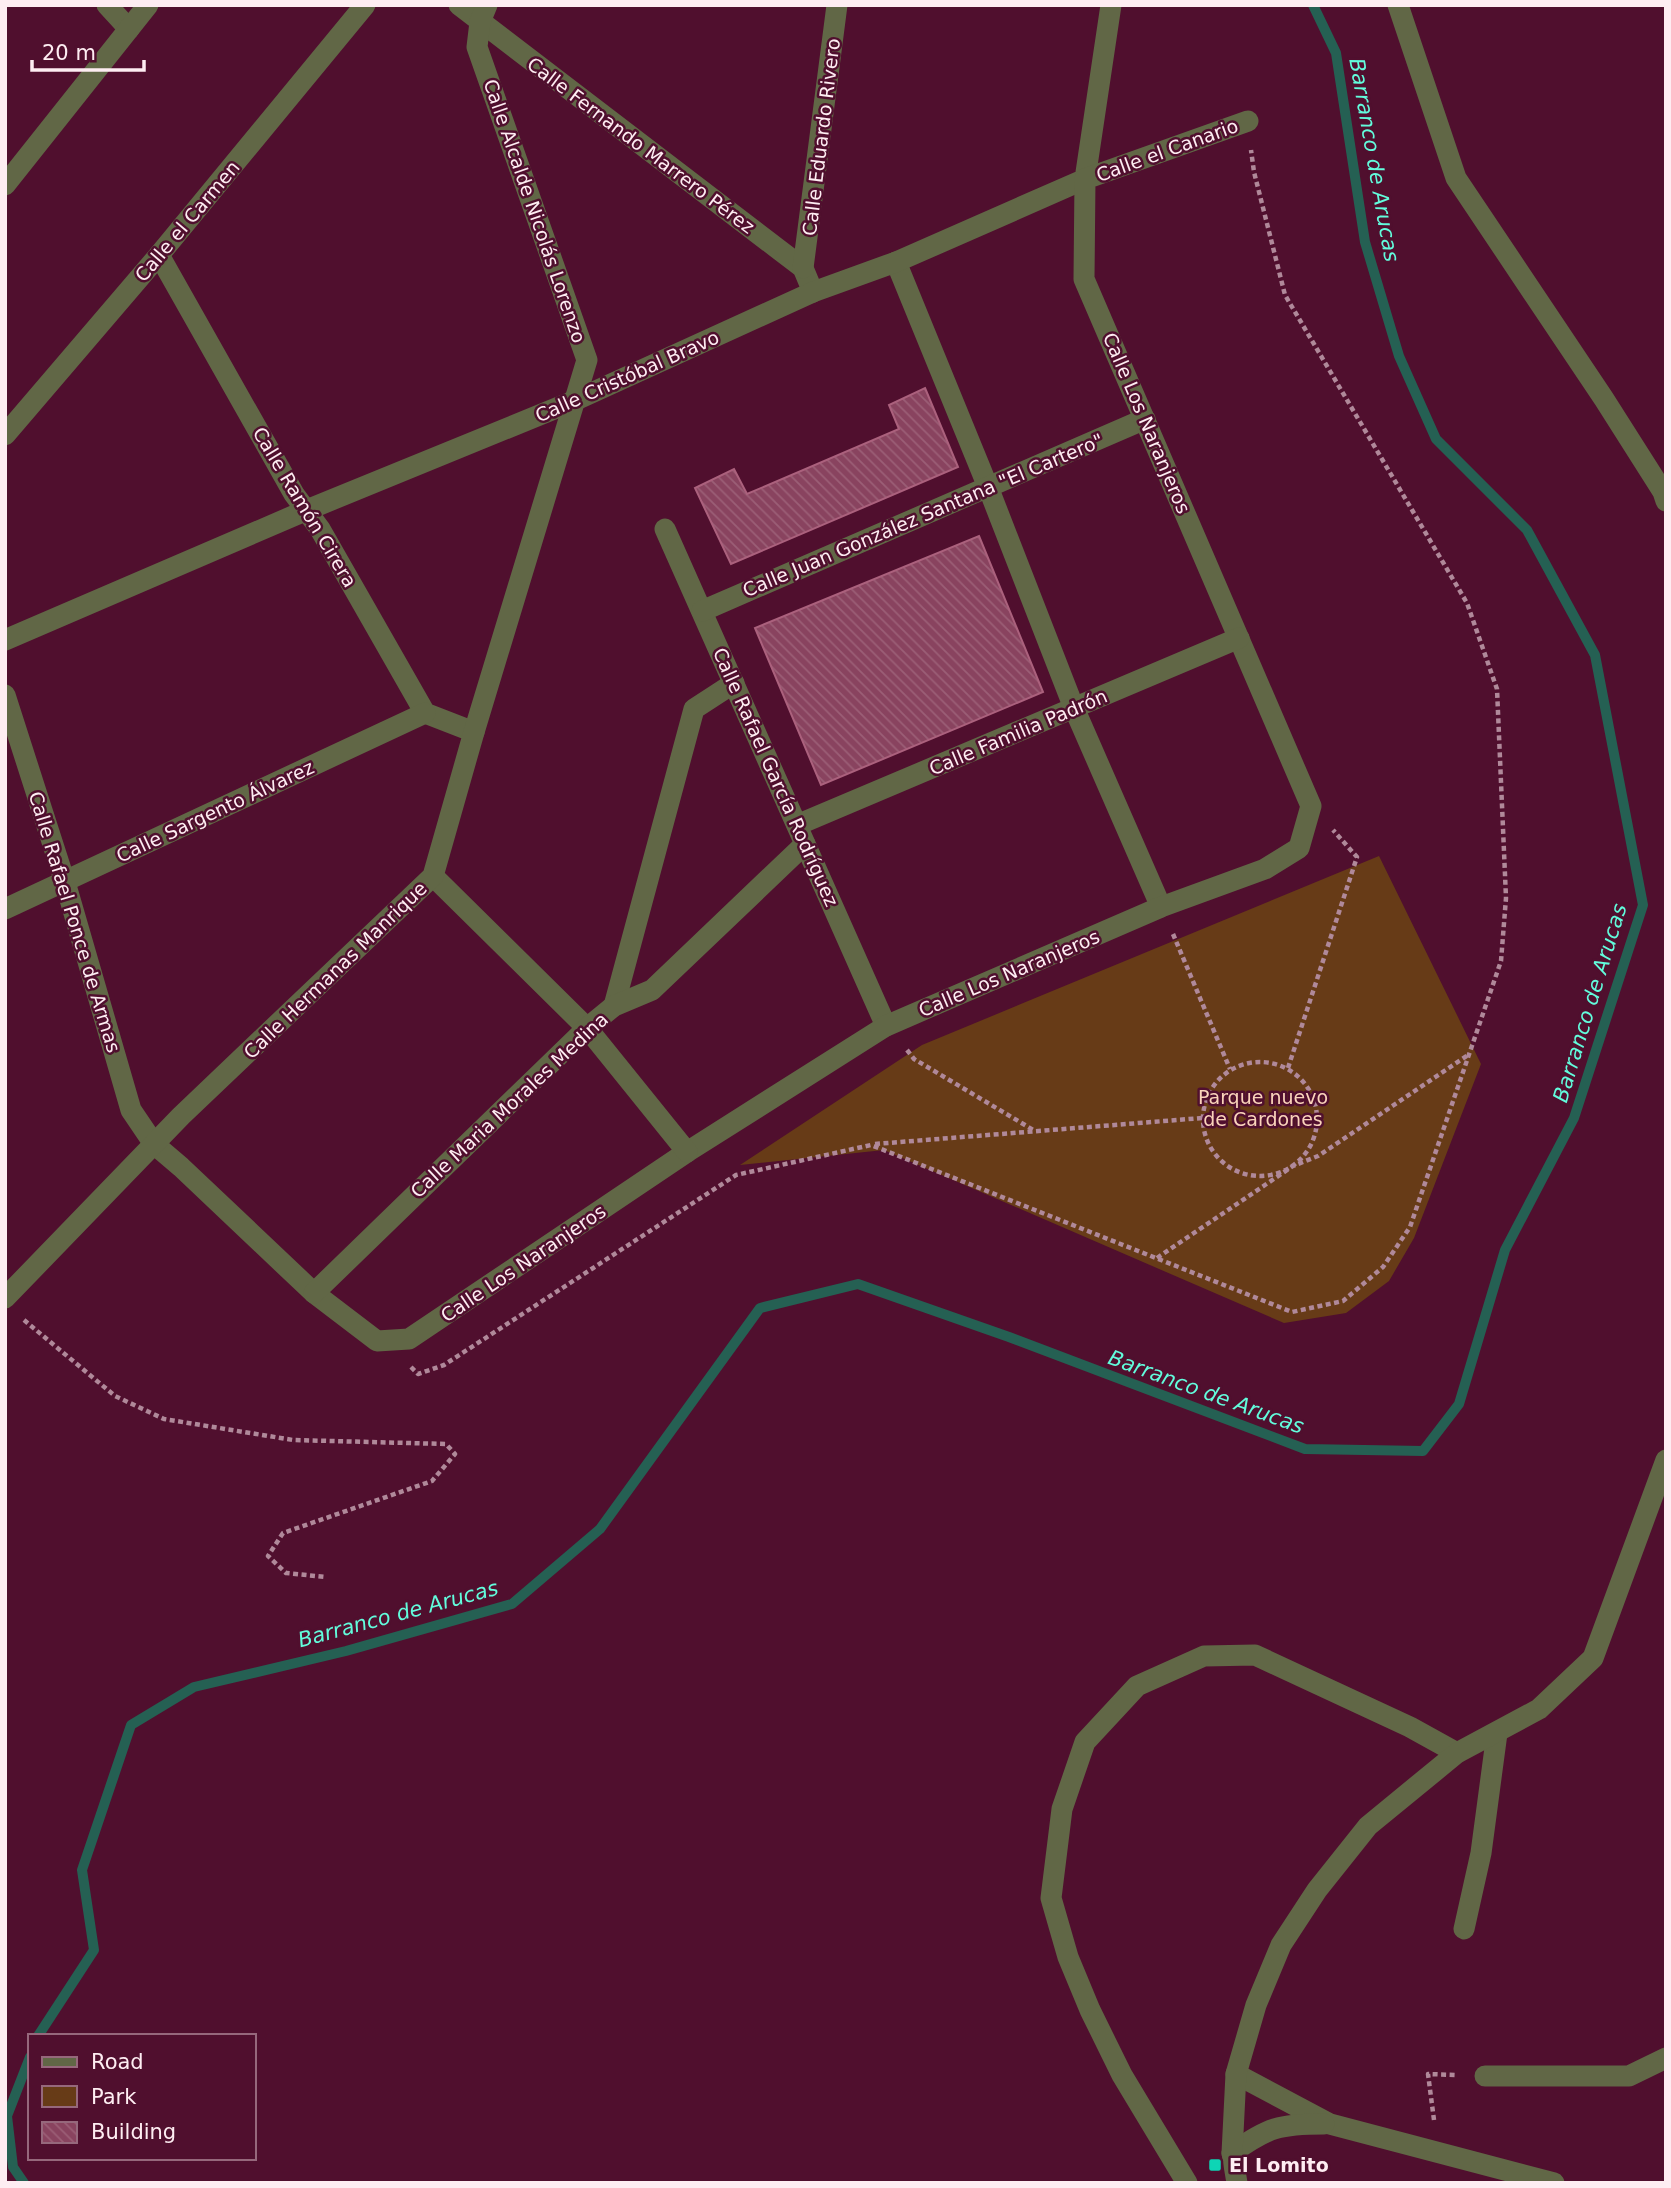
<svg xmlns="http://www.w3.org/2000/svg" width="1671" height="2188" font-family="'DejaVu Sans',sans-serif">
	<defs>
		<pattern id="building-back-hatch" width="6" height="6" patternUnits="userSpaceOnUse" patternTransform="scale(1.75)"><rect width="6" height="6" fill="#89435f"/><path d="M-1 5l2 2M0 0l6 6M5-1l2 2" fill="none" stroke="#9b5e76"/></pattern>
	</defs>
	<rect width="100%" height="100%" fill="#500f2e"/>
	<polygon fill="#673b17" points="1379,856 1481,1064 1414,1238 1389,1281 1346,1313 1284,1323 884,1150 740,1165 922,1045"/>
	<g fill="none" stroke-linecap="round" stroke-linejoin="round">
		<g stroke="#256053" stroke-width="10">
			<polyline points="38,2036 94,1950 82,1870 131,1725 194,1687 346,1651 512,1604 600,1529 760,1308 858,1284 1009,1337 1305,1449 1423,1451 1459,1404 1505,1250 1574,1118 1643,905 1595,655 1527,530 1436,439 1399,356 1365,242 1336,53 1313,5"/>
			<polyline points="24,2183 13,2167 7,2116 30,2057"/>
		</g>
	</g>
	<g fill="url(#building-back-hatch)" stroke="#ab617d" stroke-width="2">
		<polygon points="925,388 958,467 731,564 695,488 734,469 747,494 899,429 889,405"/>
		<polygon points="979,536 1043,692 821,785 755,628"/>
	</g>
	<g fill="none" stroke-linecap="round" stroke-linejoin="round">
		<g stroke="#b0899a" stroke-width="4.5" stroke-dasharray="5 3.5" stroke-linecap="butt">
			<polyline points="1173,934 1230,1069"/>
			<polyline points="907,1050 914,1059 1035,1131"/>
			<circle cx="1260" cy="1119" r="57"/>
			<polyline points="1288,1068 1357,857 1333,830"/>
			<polyline points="875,1144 1202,1118"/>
			<polyline points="1157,1258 1293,1166 1318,1156 1468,1055"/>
			<polyline points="24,1320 115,1396 164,1419 293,1440 446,1444 455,1454 432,1481 283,1533 268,1556 286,1573 326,1577"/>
			<polyline points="411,1367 418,1374 444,1365 736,1175 871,1145 1292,1312 1343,1301 1383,1267 1410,1227 1501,961 1506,898 1497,689 1467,603 1285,295 1254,172 1251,150"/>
			<polyline points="1434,2120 1428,2074 1456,2075"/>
		</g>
		<g stroke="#616746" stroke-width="21">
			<polyline points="107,5 129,29"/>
			<polyline points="459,5 803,268 813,292"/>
			<polyline points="1398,5 1456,178 1604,399 1663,492 1666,501"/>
			<polyline points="5,185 148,5"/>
			<polyline points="159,255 294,494 320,529 425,713 474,732"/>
			<polyline points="896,262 988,487 1074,708 1161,907"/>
			<polyline points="803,268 837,5"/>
			<polyline points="5,435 159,255 365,5"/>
			<polyline points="665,529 886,1026"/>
			<polyline points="702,611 1145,419"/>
			<polyline points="5,640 307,510 576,400 813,292 896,262 1085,179 1111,5"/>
			<polyline points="5,695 65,882 131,1110 154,1144 181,1167 314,1293 377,1341 409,1339 687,1152 886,1026 1161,907 1265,869 1299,848 1311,806 1084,279 1085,179 1248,121"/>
			<polyline points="797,825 1239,638"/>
			<polyline points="433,876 587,1028 687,1152"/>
			<polyline points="5,909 425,713"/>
			<polyline points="614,1006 694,709 734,683"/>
			<polyline points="314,1293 587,1028 614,1006 652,990 805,844"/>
			<polyline points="5,1298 181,1116 433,876 474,732 587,360 477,47 480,22 487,5"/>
			<polyline points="1464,1929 1481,1853 1497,1733"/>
			<polyline points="1236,2074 1330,2124 1554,2183"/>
			<polyline points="1485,2076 1629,2076 1666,2058"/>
			<path d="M1232,2153C1268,2127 1280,2124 1324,2124"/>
			<polyline points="1187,2183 1122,2075 1090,2010 1068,1957 1051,1898 1062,1809 1085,1742 1137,1686 1204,1656 1255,1655 1410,1727 1457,1753"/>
			<polyline points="1237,2183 1232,2153 1236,2074 1256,2005 1281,1945 1317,1890 1368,1826 1457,1753 1539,1709 1593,1658 1666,1460"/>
		</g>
	</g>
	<rect fill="#0dd5b5" stroke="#500f2e" stroke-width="2.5" x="1208" y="2158" width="14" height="14" rx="3.5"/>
	<g text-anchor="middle" stroke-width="5" stroke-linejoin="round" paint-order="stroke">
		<g font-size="19" fill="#feedf2" stroke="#500f2e">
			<text transform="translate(821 137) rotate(-83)" y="7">Calle Eduardo Rivero</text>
			<text transform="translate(641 145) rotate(37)" y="7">Calle Fernando Marrero Pérez</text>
			<text transform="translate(1167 150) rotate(-20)" y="7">Calle el Canario</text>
			<text transform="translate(535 211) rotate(71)" y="7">Calle Alcalde Nicolás Lorenzo</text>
			<text transform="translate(187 221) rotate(-50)" y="7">Calle el Carmen</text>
			<text transform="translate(627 376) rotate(-24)" y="7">Calle Cristóbal Bravo</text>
			<text transform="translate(1147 423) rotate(67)" y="7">Calle Los Naranjeros</text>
			<text transform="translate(305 507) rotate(59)" y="7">Calle Ramón Cirera</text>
			<text transform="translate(923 515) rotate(-23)" y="7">Calle Juan González Santana "El Cartero"</text>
			<text transform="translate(1018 732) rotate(-23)" y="7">Calle Familia Padrón</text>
			<text transform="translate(776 777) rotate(66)" y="7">Calle Rafael García Rodríguez</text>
			<text transform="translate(215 811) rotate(-25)" y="7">Calle Sargento Álvarez</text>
			<text transform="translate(75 922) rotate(73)" y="7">Calle Rafael Ponce de Armas</text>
			<text transform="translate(335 970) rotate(-44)" y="7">Calle Hermanas Manrique</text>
			<text transform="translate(1009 973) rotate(-23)" y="7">Calle Los Naranjeros</text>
			<text transform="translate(509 1105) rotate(-43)" y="7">Calle Maria Morales Medina</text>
			<text transform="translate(523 1263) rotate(-34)" y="7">Calle Los Naranjeros</text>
		</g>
		<g font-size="19" fill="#fad4ba" stroke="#500f2e">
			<text x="1263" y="1104">Parque nuevo<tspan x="1263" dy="22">de Cardones</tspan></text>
		</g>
		<g font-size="19" font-weight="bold" fill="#feedf2" stroke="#500f2e" text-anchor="start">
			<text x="1229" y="2172">El Lomito</text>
		</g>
		<g font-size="21" font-style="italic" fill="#62fcdc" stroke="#500f2e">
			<text transform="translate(1374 160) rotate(80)" y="7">Barranco de Arucas</text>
			<text transform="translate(1590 1003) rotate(-73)" y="7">Barranco de Arucas</text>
			<text transform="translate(1206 1392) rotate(20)" y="7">Barranco de Arucas</text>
			<text transform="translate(398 1614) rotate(-15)" y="7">Barranco de Arucas</text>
		</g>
	</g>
	<rect width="1671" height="2188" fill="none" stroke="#feedf2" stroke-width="14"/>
	<rect x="28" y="2034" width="228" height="126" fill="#500f2e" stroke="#96687c" stroke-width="2"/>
	<rect x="42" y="2057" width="35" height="10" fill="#616746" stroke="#96687c" stroke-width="2"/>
	<text x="91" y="2069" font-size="21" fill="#feedf2">Road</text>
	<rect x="42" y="2086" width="35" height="21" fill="#673b17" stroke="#96687c" stroke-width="2"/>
	<text x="91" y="2104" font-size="21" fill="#feedf2">Park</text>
	<rect x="42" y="2122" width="35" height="21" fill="url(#building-back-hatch)" stroke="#96687c" stroke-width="2"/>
	<text x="91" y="2139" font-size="21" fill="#feedf2">Building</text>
	<path d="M32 60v10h112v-10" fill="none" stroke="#feedf2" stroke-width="3.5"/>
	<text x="42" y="60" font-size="21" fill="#feedf2" stroke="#500f2e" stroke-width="5" paint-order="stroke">20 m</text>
</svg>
